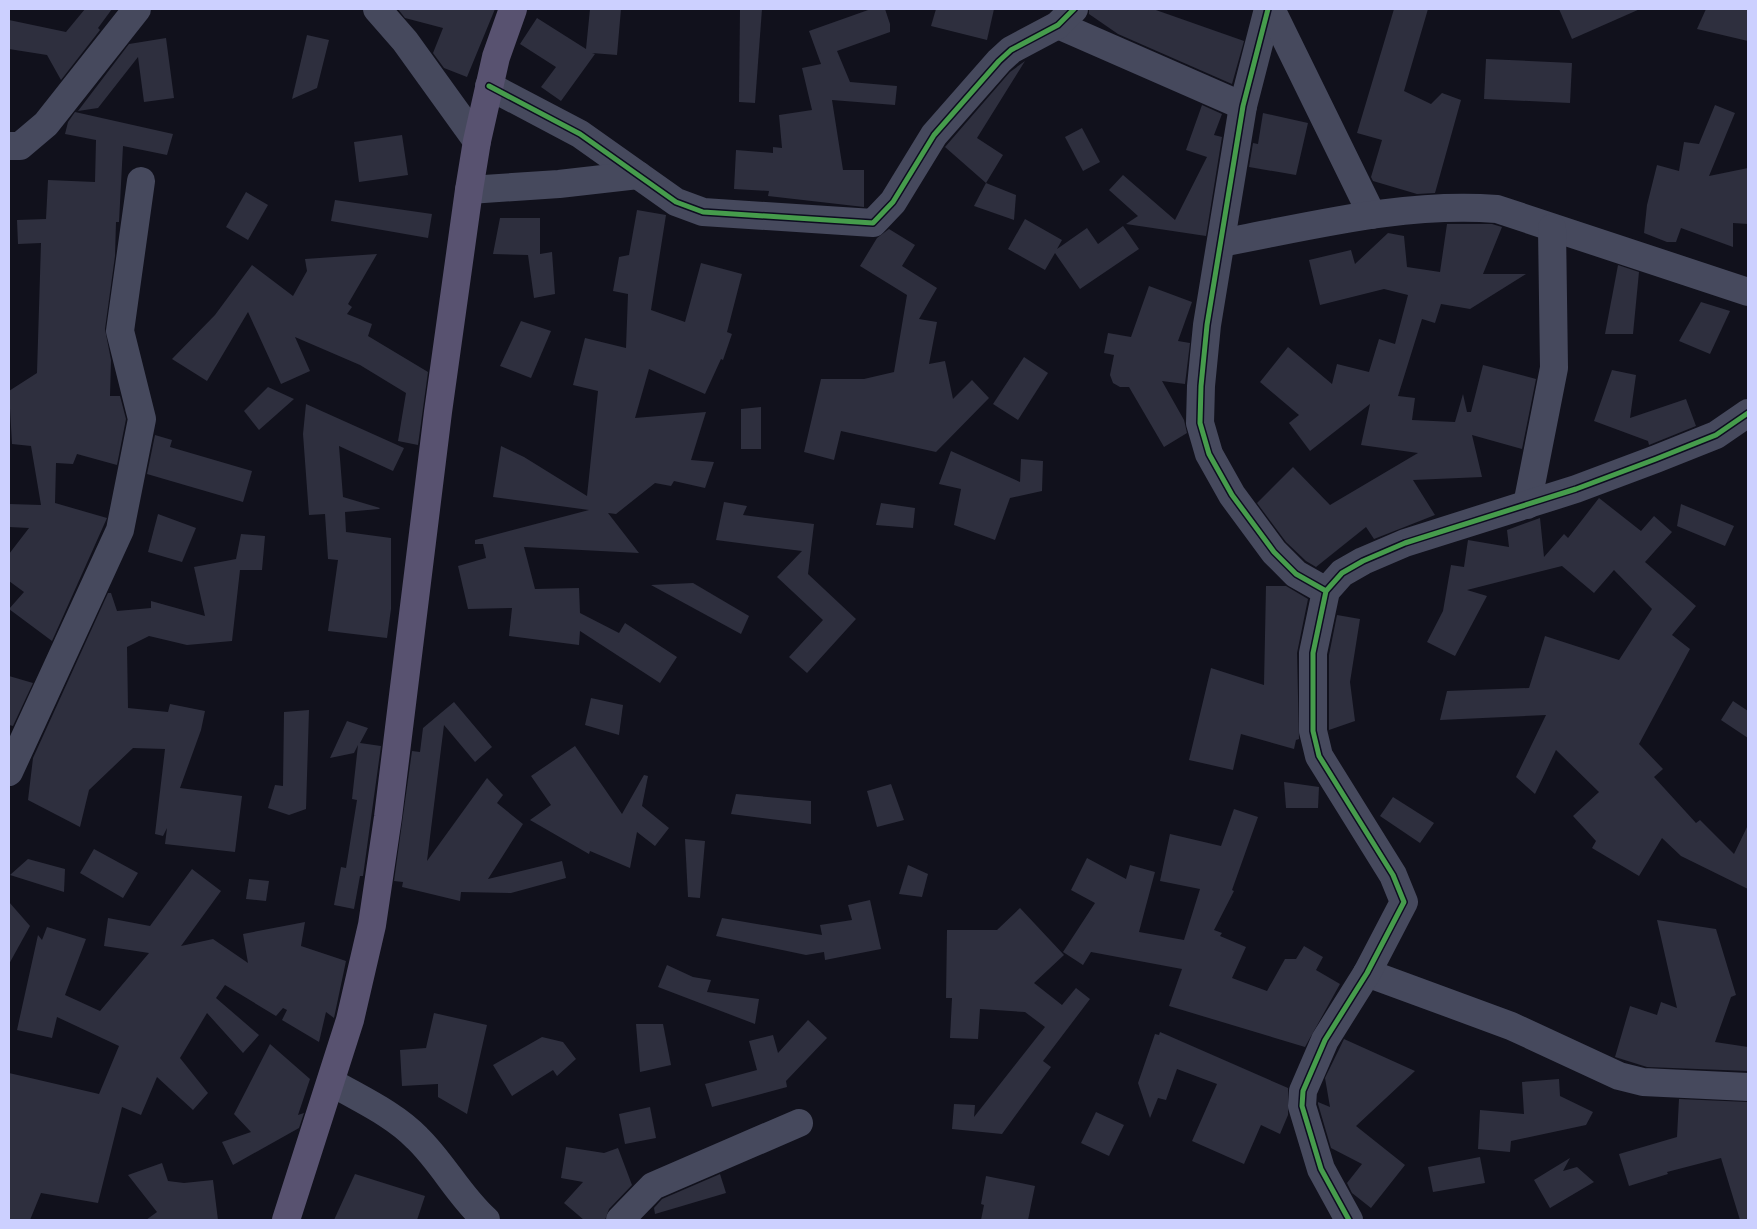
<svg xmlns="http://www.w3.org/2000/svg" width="1757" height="1229" font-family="'Space Grotesk',sans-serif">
	<rect width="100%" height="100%" fill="#11111c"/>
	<g fill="#2e2f3e">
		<polygon points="85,9 112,9 98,28 100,30 61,80 47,55 9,49 9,20 66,32"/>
		<polygon points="398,9 495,9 467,77 444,68 433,53 443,28 405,18"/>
		<polygon points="590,9 621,9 617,55 592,53 595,54 561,101 541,87 556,67 520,44 537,18 586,49"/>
		<polygon points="740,9 762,9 755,103 739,102"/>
		<polygon points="871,9 885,9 890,24 890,32 837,51 850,82 897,86 895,105 832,100 843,170 864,170 864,207 768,196 769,191 734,189 736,150 773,153 773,147 782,148 779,115 812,110 802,68 821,64 809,31"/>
		<polygon points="936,9 994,9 987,40 931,26"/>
		<polygon points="1089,9 1153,9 1244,41 1232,84 1118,34 1089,14"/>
		<polygon points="1394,9 1428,9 1404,91 1431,104 1442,93 1461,100 1435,193 1417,194 1373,181 1371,177 1382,140 1357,133"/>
		<polygon points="1559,9 1640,9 1572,39"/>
		<polygon points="1706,9 1748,9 1748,41 1697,29"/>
		<polygon points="307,35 329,40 317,88 292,99"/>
		<polygon points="166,38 174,98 144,102 138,57 98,108 78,111 129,44"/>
		<polygon points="1486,59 1572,63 1570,103 1484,99"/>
		<polygon points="1025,61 977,138 1003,155 986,183 945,147 1010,72"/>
		<polygon points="1202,105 1222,114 1214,135 1222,137 1206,236 1126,224 1138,216 1109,190 1123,175 1175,220 1207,157 1186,150"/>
		<polygon points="1715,105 1735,113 1709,176 1748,168 1748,224 1733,223 1733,247 1681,228 1676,242 1667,242 1644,233 1647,205 1657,165 1679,171 1684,142 1699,144"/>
		<polygon points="75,112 173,134 167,155 123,146 119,222 116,222 115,256 105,329 111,360 110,396 120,396 126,419 117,465 77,454 73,464 56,463 55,503 107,518 52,641 9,609 24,592 9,581 9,554 29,528 9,527 9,504 41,505 31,446 12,444 9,391 37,373 41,243 18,244 17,220 46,219 48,180 95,182 96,140 65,134 68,122"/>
		<polygon points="1263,113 1308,123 1296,175 1249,167 1253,143 1258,144"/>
		<polygon points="1082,128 1100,162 1083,171 1065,137"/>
		<polygon points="402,135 408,175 359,182 354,142"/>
		<polygon points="986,183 1016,195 1014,220 974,206"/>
		<polygon points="246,192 268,205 248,240 226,227"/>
		<polygon points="335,200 432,214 428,238 331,221"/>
		<polygon points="637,210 666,215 651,310 685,322 701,263 742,274 727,332 732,334 723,360 721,359 705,394 649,369 635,418 706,412 691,460 714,462 705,488 674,481 671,486 655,483 616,514 608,513 639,553 524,547 535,589 579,588 580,613 619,633 625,623 677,657 660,683 580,631 579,645 509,636 512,608 468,609 458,566 486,558 483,544 475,544 475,540 589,510 493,497 501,446 524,457 587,496 598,391 573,385 585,338 626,348 628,294 613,291 619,257 629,255"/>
		<polygon points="500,218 540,218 540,254 552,252 555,294 534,298 528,255 493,254"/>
		<polygon points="1025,219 1062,240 1057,249 1087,228 1098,244 1123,226 1139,249 1080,289 1055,253 1045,270 1008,249"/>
		<polygon points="1447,224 1492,224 1502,227 1483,274 1526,274 1470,309 1441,304 1435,323 1422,319 1398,396 1415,398 1412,420 1455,422 1463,394 1467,412 1471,412 1483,365 1536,379 1522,449 1472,435 1482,477 1413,480 1435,515 1374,539 1366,527 1316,567 1306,561 1286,542 1257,503 1293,467 1330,505 1418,453 1361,445 1370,404 1310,451 1289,423 1299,415 1260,382 1288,347 1332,384 1337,364 1369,372 1379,339 1395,344 1408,295 1384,289 1320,305 1309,260 1351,250 1355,264 1388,233 1404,236 1407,267 1440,272"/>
		<polygon points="889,229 915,245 902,266 937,288 919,319 937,322 929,364 945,361 953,399 972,380 989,398 936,452 841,431 834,460 804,452 821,379 864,379 894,372 907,295 860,266 877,238"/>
		<polygon points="377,254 348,304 352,307 347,314 372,324 368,336 428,372 418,445 398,441 406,393 360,365 295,337 310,371 281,384 248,312 207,381 172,359 215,315 252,265 293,296 307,271 305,259"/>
		<polygon points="1618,265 1639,272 1633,334 1605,334"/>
		<polygon points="1149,286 1192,302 1178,341 1190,343 1185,384 1162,381 1184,420 1187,433 1164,447 1129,387 1120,387 1113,383 1110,375 1114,355 1104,353 1108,333 1131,337"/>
		<polygon points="1701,302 1730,311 1710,354 1679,341"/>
		<polygon points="521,321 551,331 531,378 500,366"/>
		<polygon points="1024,357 1048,373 1018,420 993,404"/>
		<polygon points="1612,370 1636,375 1630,418 1686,399 1696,426 1649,445 1648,441 1594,421"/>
		<polygon points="268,387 294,399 259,430 244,411"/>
		<polygon points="306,404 404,448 393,471 339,446 343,497 380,508 379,509 345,512 346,532 391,538 391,609 387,638 328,631 338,560 328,559 325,514 309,515 303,434"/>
		<polygon points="761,407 761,449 741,449 741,409"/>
		<polygon points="155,435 172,440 170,447 252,471 243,502 147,474"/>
		<polygon points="951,451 1020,482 1021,459 1043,461 1042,491 1010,498 995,540 954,525 961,489 939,484"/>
		<polygon points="1599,498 1641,531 1654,516 1672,532 1645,562 1696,606 1672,635 1690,649 1639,744 1663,769 1654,777 1696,823 1700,820 1734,854 1748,825 1748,889 1681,856 1662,838 1639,876 1592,848 1596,841 1573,816 1599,792 1556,750 1535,794 1516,777 1546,715 1440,720 1447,691 1529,688 1545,636 1619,660 1652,609 1614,570 1594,593 1562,566 1467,590 1487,596 1455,656 1427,642 1443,611 1451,565 1464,567 1468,540 1509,547 1507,530 1540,518 1544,557 1564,534 1568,538"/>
		<polygon points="724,502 747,506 743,515 814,524 808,574 856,619 807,673 789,657 823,620 777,577 802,551 716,540"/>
		<polygon points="881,503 915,508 913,528 876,525"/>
		<polygon points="1681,504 1734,526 1725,546 1677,526"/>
		<polygon points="158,514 196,528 182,562 148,552"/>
		<polygon points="241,534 265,536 262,570 240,570 232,641 187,645 149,636 127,647 128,708 168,712 170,704 205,711 201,730 180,788 242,796 235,852 165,844 167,828 163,836 155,834 165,749 133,748 89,790 80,827 28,800 33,758 108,593 111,593 117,611 151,608 151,601 205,616 194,567 236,559"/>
		<polygon points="693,583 749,616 741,634 651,585"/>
		<polygon points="1266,586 1286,586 1308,599 1297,653 1299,739 1296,740 1294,749 1241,734 1233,770 1189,760 1211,668 1264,685"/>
		<polygon points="1337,615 1360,619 1350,682 1355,721 1329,730 1329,655"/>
		<polygon points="9,676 33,683 13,726 9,725"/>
		<polygon points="591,698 623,705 619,735 585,725"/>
		<polygon points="1733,701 1748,711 1748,738 1721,720"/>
		<polygon points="454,702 492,747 475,762 444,725 427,861 487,778 503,795 497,803 523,824 488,879 562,861 566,878 511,893 461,892 460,901 402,887 403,882 394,881 412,751 420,752 423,728"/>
		<polygon points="309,710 306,809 289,815 268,808 275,785 283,786 284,712"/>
		<polygon points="347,721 368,728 360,743 381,746 363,876 360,876 354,909 334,905 341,867 346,868 357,800 352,799 358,745 354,753 330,758"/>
		<polygon points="575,746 622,814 644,775 648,776 642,806 669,828 655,846 637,832 630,868 590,851 589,854 530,820 551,805 531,776"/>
		<polygon points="1284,782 1319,787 1318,808 1286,808"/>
		<polygon points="891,784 904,820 877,827 867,791"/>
		<polygon points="736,794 811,801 811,824 731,814"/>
		<polygon points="1393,797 1434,823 1420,843 1380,816"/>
		<polygon points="1234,809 1258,817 1232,890 1234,891 1214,930 1222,933 1220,936 1246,947 1232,978 1267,991 1285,959 1296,959 1304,946 1323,957 1316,970 1340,984 1305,1047 1169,1006 1182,969 1091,952 1083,965 1063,952 1095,903 1071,890 1087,858 1126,879 1130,865 1155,872 1139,932 1184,940 1200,889 1160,881 1170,834 1221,846"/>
		<polygon points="685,839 705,841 700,898 688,897"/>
		<polygon points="94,849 138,873 123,898 80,873"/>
		<polygon points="28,859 65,869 64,892 10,875"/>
		<polygon points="908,865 928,874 922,897 899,894"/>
		<polygon points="192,869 221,891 181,946 213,939 248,963 243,934 305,922 301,946 346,961 334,1018 326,1012 319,1042 282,1020 287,1010 283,1008 276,1016 225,985 216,998 259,1035 243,1053 207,1013 180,1058 208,1093 193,1110 157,1077 141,1115 122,1107 98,1203 41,1193 30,1220 9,1220 9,1073 99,1094 119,1046 57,1017 52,1038 17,1030 38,935 42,940 47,927 86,939 65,995 100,1011 149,953 104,946 108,918 150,926"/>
		<polygon points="249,879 269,881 266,901 246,899"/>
		<polygon points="870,900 881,949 825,960 824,952 806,955 716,936 722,918 822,935 820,925 852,920 848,905"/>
		<polygon points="9,902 30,926 9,964"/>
		<polygon points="1020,908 1064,955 1034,983 1062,1005 1076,988 1090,999 1043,1061 1051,1067 1002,1134 952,1129 954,1104 975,1105 974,1117 1045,1027 1025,1012 980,1009 978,1039 950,1038 952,998 946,998 947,930 997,930"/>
		<polygon points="1657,920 1716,929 1736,995 1731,997 1715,1042 1748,1047 1748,1071 1647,1067 1615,1057 1630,1006 1657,1015 1661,1002 1677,1008"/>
		<polygon points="667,965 693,977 711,980 707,992 759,999 755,1024 658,987"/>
		<polygon points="434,1013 487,1025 467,1114 438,1097 438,1084 402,1086 400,1050 426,1048"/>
		<polygon points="808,1020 827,1038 786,1081 787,1087 712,1107 705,1084 757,1070 749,1041 773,1035 778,1053"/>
		<polygon points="636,1024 663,1024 671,1065 640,1072"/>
		<polygon points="1160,1032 1288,1088 1288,1115 1280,1134 1261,1125 1244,1164 1192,1141 1217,1084 1177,1069 1166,1100 1158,1098 1150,1118 1138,1083 1155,1034 1159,1035"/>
		<polygon points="542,1037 563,1042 576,1059 557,1076 553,1070 512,1096 493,1065"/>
		<polygon points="1344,1039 1415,1071 1356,1126 1405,1165 1371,1208 1352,1193 1347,1183 1362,1164 1331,1148 1318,1104 1318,1102 1330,1107 1325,1078"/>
		<polygon points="270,1044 310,1079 298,1115 304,1113 299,1128 233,1165 222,1142 251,1132 234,1114"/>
		<polygon points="1559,1079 1560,1096 1593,1112 1586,1125 1511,1141 1510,1152 1478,1149 1480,1110 1524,1114 1522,1082"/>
		<polygon points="1679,1099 1748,1102 1748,1220 1740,1220 1721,1158 1667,1172 1668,1174 1629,1186 1619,1154 1677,1137"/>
		<polygon points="650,1107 656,1138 625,1144 619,1114"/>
		<polygon points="1096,1112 1124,1125 1109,1156 1081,1143"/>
		<polygon points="566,1147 604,1153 618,1148 632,1185 609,1209 605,1220 584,1220 564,1203 583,1182 561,1178"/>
		<polygon points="1480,1157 1485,1183 1433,1192 1428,1167"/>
		<polygon points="1570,1158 1563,1171 1577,1167 1594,1182 1550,1208 1534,1180"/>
		<polygon points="162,1163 168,1181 184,1183 213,1180 218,1220 146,1220 157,1212 128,1175"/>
		<polygon points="355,1174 425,1196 417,1220 334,1220"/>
		<polygon points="720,1174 726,1193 655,1214 654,1208 662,1199"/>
		<polygon points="986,1176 1035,1186 1028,1220 981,1220 984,1205 981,1204"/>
	</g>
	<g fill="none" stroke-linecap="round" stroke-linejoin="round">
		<g stroke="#46495d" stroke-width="28">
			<polyline points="377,9 405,41 477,141"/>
			<polyline points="1268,9 1243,106 1207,325 1201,386 1200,423 1209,454 1232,495 1274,552 1296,574 1326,591"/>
			<polyline points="1271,9 1372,215"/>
			<polyline points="1058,25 1243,106"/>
			<polyline points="489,86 580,134 676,202 703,212 873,223 893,202 934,135 999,61 1011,50 1058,25 1074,9"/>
			<polyline points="9,146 20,146 46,124 137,9"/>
			<polyline points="469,190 559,184 638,175"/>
			<path d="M1221,243C1312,226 1403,202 1497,209L1748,292"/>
			<polyline points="1527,505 1554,368 1552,228"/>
			<polyline points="9,772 120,530 142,419 120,331 141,181"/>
			<polyline points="1367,973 1511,1026 1619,1076 1643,1082 1748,1087"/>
			<path d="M331,1082C360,1099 394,1114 417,1138C443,1163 459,1196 486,1220"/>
			<polyline points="620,1220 653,1186 799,1123"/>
			<polyline points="1349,1220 1321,1169 1302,1106 1303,1091 1325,1040 1367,973 1404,902 1393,875 1319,756 1313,731 1313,653 1326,591 1342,573 1363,561 1405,543 1576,489 1656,459 1716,435 1748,413"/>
		</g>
		<polyline stroke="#585270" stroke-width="28" points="286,1220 350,1020 372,925 388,817 438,412 469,190 477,141 496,57 513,9"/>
		<g stroke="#0d0d20" stroke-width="8">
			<g id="cycleway">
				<polyline points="1268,9 1243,106 1207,325 1201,386 1200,423 1209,454 1232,495 1274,552 1296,574 1326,591"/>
				<polyline points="489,86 580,134 676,202 703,212 873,223 893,202 934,135 999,61 1011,50 1058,25 1074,9"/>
				<polyline points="1349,1220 1321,1169 1302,1106 1303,1091 1325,1040 1367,973 1404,902 1393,875 1319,756 1313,731 1313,653 1326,591 1342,573 1363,561 1405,543 1576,489 1656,459 1716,435 1748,413"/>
			</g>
		</g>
		<use href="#cycleway" stroke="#469c4c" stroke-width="5"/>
	</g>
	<rect width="1757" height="1229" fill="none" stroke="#ccd0ff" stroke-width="20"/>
</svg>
